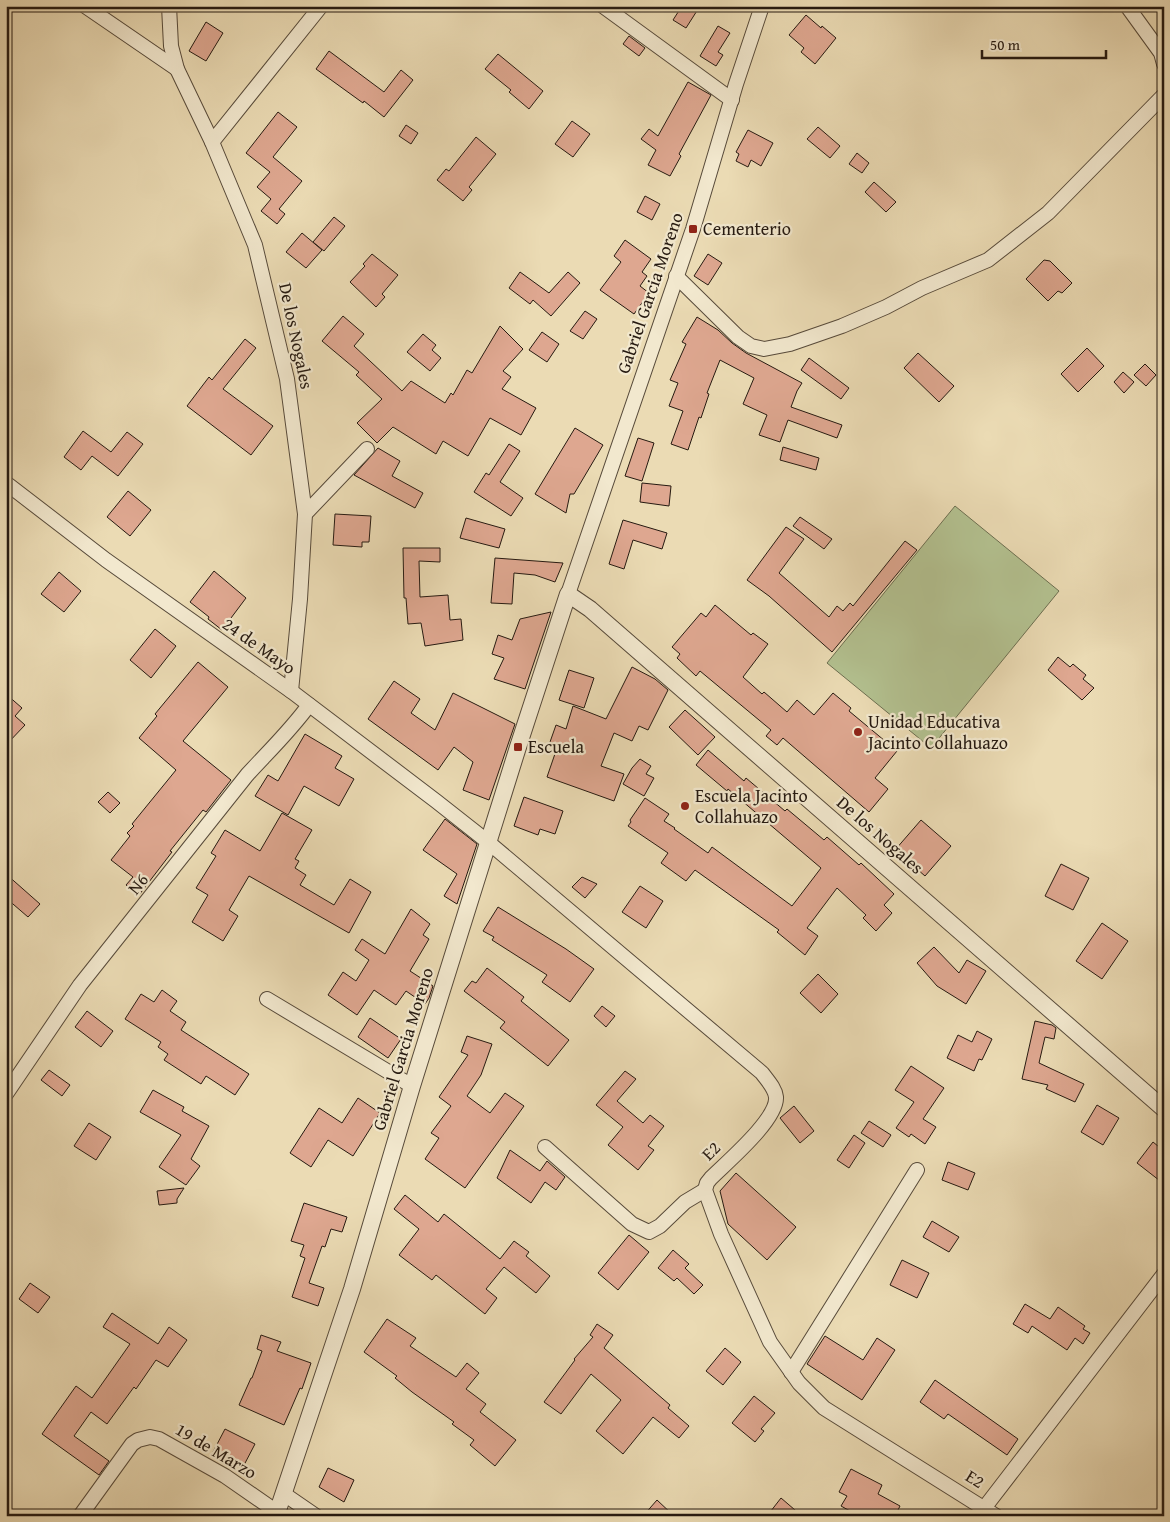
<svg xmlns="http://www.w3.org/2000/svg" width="1170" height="1522" font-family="'Gentium Book Plus',serif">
	<rect width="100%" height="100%" fill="#ebdbb4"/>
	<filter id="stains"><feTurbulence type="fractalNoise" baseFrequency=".004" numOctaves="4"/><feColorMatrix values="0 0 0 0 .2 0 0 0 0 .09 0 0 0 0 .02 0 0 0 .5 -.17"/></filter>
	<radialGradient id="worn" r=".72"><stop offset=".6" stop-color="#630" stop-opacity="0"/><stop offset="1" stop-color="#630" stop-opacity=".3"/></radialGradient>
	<polygon fill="#b3c190" stroke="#6c6e50" points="955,506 1059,591 931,748 827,663"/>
	<g fill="#dea790" stroke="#261a11">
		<polygon points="682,6 700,6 686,28 673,20"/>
		<polygon points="806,15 821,28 822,26 836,38 815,64 801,52 804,48 789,35"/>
		<polygon points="206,22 223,33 206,61 189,51"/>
		<polygon points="718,26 730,33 718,52 723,55 716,66 700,56"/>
		<polygon points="629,36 645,48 639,56 623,44"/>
		<polygon points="329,51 384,92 401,70 413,80 384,117 364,101 363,103 316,69"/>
		<polygon points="498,54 543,91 529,109 509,92 511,90 485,69"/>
		<polygon points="688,82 711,95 679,154 681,156 670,176 648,165 656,150 641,139 649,129 658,136"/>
		<polygon points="278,112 297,127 273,157 302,181 279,209 285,214 277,224 261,211 271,199 257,187 270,172 246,153"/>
		<polygon points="572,121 590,134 573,157 555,144"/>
		<polygon points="406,125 418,133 411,144 399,136"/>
		<polygon points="818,127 840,146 830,158 807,139"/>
		<polygon points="748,130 773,143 761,166 751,160 748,167 736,161 739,154 736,152"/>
		<polygon points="476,137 496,154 469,187 472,190 463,201 437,180 446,169 449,171"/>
		<polygon points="857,153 869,163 862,173 849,164"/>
		<polygon points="874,182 896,202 886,212 865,192"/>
		<polygon points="645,196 660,204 652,220 637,212"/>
		<polygon points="334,217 345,226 324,251 313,242"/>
		<polygon points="302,233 322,250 306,268 286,252"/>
		<polygon points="625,240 651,259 642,272 647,276 640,286 649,293 634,314 600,290 621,262 614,256"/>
		<polygon points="372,254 398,275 382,294 385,297 376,307 350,282 365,266 363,264"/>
		<polygon points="708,254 722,263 708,285 694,276"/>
		<polygon points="1044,260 1050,261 1072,283 1062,293 1058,291 1048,301 1026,279"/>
		<polygon points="520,272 549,293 568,272 580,283 551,316 533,300 530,304 509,288"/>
		<polygon points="585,311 597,319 583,339 570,331"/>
		<polygon points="343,316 364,334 354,346 402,391 411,381 445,403 451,393 453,395 467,370 472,373 500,326 523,349 503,371 511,377 502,389 536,408 521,435 490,418 468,456 443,441 436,454 393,427 377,443 357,423 382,399 356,375 359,372 322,341"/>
		<polygon points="697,317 718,330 732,343 746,353 802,383 797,391 791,407 842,425 837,438 788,420 780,442 759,435 767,415 743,404 754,378 720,360 707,393 709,394 701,418 699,417 688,450 671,444 683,411 669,406 678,383 670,380 686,344 682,342"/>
		<polygon points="542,332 559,344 547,362 529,350"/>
		<polygon points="423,334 436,345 432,350 441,358 430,371 407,352"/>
		<polygon points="245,339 256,348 223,389 273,426 251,455 187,406 209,377 212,380"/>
		<polygon points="1087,348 1104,366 1078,392 1061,374"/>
		<polygon points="918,353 954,386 939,402 904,368"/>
		<polygon points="809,358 849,388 841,399 801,370"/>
		<polygon points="1145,364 1156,375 1146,386 1134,375"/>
		<polygon points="1123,372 1134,382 1124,393 1114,382"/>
		<polygon points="575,428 603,445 574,494 570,494 566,513 535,494"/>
		<polygon points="83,431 111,452 127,432 143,444 118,476 92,456 81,470 64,457"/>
		<polygon points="638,438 654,443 642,481 625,476"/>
		<polygon points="509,444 520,451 500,482 523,498 511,516 474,492 486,473 489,475"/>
		<polygon points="783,447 819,458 816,470 780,460"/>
		<polygon points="378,448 400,461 392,476 423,493 415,508 354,475"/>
		<polygon points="642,483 671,486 669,506 640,502"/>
		<polygon points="128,491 151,510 130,536 107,517"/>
		<polygon points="335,514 371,516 369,542 362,542 362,547 333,545"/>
		<polygon points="800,517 832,539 824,549 793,526"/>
		<polygon points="466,518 505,529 499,548 460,538"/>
		<polygon points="623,520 667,533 662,549 633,540 624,569 609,564"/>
		<polygon points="786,527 804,539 779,573 829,617 837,606 843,611 850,603 853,606 905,541 917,550 832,652 769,596 747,580"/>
		<polygon points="403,548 440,548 440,562 419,561 420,597 448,595 450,620 461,619 463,640 425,646 421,623 408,624 406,598 404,598"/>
		<polygon points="495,558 563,563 555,582 535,575 514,573 512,604 491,603"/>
		<polygon points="214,571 246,598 222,630 208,619 209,617 190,602"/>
		<polygon points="59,572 81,591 64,612 41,594"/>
		<polygon points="715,605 751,635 753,633 768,644 743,677 762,694 764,692 787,712 797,700 814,715 833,693 851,708 849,711 897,751 875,778 888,789 869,812 783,738 777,745 766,736 771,730 700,671 696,676 677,658 680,654 672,647 701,613 706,617"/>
		<polygon points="551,612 525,689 494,679 504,658 492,654 498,635 512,640 520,619"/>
		<polygon points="155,629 176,646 151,678 130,660"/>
		<polygon points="1058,657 1070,667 1073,664 1086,675 1083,679 1094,688 1082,700 1048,670"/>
		<polygon points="198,662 228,687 183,741 231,780 206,812 203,810 170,851 172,852 139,895 126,885 133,877 111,860 130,836 127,833 134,826 132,824 176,770 139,738 157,716 155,714"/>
		<polygon points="632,667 655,679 668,690 648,730 639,726 632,741 614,733 601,766 624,774 614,801 547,777 558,745 550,742 556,725 566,729 573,706 606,719"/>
		<polygon points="569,670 594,678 584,708 559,700"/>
		<polygon points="394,681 420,699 411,713 435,730 453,693 515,724 489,800 463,790 473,762 454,747 438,770 368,719"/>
		<polygon points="6,694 22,708 15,716 25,725 6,745"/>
		<polygon points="685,710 715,737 698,755 669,727"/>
		<polygon points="305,734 342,756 335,768 354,779 339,806 304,786 288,815 255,796 268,775 278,781"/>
		<polygon points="708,750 744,781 746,778 785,811 787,809 824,840 827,837 859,865 861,863 894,894 884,905 892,913 876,931 863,918 866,915 837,888 807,928 818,936 805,955 777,932 779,930 695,870 686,881 661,863 668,853 628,826 631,822 630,820 645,798 669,814 664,821 675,828 674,829 708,853 712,847 792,906 821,868 728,789 727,791 696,765"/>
		<polygon points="640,759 651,766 646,774 654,778 644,796 623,784 632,768"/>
		<polygon points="108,792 120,803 110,813 98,802"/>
		<polygon points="524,797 563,811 555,834 540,829 538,835 514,826"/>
		<polygon points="282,813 312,830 295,859 299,861 295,868 306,875 300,885 334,905 350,879 371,892 349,933 249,876 229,910 238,916 223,941 192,922 208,895 196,888 216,856 211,853 225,830 260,851"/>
		<polygon points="445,819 477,844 457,904 444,896 457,874 423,850"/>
		<polygon points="921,820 951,846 925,876 895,850"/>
		<polygon points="1061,864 1089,878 1073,910 1045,896"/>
		<polygon points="6,874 40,904 28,917 6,898"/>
		<polygon points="582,877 597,884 585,898 572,887"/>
		<polygon points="640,886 663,901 646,928 622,912"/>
		<polygon points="498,907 566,949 594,969 570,1002 542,982 547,975 492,940 494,937 483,931"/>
		<polygon points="411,909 430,924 423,935 429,939 410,971 433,986 429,998 425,1004 406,991 396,1005 374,990 357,1015 328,995 343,972 356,981 369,960 355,950 362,939 385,954"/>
		<polygon points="1102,923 1128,941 1102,979 1076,961"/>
		<polygon points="934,947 959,973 967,960 986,971 966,1004 937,986 917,963"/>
		<polygon points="487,968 524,997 521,1001 569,1040 548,1066 500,1028 505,1022 464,991 472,981 476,983"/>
		<polygon points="818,974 838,994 821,1013 800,993"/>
		<polygon points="162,990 177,1001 170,1011 186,1022 181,1030 249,1074 235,1095 206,1076 201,1084 164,1060 168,1054 158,1047 161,1042 125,1019 141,994 154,1002"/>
		<polygon points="602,1006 615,1016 606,1027 594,1016"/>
		<polygon points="87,1011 113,1031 101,1047 75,1027"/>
		<polygon points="370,1018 401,1039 388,1058 358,1037"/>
		<polygon points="1035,1021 1052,1025 1056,1028 1054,1039 1045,1037 1039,1063 1084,1084 1075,1102 1046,1089 1048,1085 1022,1079"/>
		<polygon points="977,1031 992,1039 982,1060 979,1059 974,1071 947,1058 958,1035 972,1042"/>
		<polygon points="467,1036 492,1044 481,1075 467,1096 490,1113 505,1093 524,1106 465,1188 425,1159 439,1138 431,1133 451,1106 439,1097 468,1055 461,1052"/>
		<polygon points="911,1066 944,1088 923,1119 936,1127 925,1144 911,1134 909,1137 896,1128 914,1102 895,1090"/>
		<polygon points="49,1070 70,1085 62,1096 41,1080"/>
		<polygon points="625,1071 636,1079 617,1101 643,1123 650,1115 664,1126 648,1146 654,1150 638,1170 608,1145 623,1127 596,1105"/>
		<polygon points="153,1090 184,1107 182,1111 209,1126 191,1159 200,1166 186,1185 159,1167 181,1135 140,1112"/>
		<polygon points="358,1098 380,1113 353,1156 328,1140 311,1167 290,1153 319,1108 342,1123"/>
		<polygon points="1097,1105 1119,1118 1103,1145 1081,1132"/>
		<polygon points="794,1106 814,1131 800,1143 780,1118"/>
		<polygon points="869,1121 891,1135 883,1147 861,1133"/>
		<polygon points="89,1123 111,1137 96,1160 74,1146"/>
		<polygon points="854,1135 865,1143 849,1168 837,1160"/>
		<polygon points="1153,1142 1164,1151 1164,1184 1137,1163"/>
		<polygon points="510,1150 540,1171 547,1161 565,1177 556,1190 545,1182 531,1203 497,1178"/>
		<polygon points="948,1162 975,1173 968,1190 942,1180"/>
		<polygon points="736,1173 796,1227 767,1260 728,1224 720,1191"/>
		<polygon points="184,1188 177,1199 177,1203 159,1205 157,1191"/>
		<polygon points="405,1195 438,1222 444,1214 500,1259 514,1241 529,1252 526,1256 550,1276 536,1293 504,1267 486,1289 497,1298 485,1314 436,1275 432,1280 399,1255 419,1229 394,1209"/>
		<polygon points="304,1203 347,1217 342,1232 331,1229 325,1247 322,1246 309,1283 324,1288 318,1306 292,1297 305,1258 300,1256 304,1245 291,1241"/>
		<polygon points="932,1221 959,1237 949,1252 923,1237"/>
		<polygon points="629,1235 649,1252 618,1290 598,1273"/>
		<polygon points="673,1250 689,1264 685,1268 703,1285 694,1294 677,1278 674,1281 658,1268"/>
		<polygon points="902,1260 929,1273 917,1298 890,1285"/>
		<polygon points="30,1283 50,1297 38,1313 19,1299"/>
		<polygon points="1025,1304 1050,1319 1058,1307 1085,1326 1083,1329 1090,1333 1083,1344 1075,1338 1067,1350 1032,1326 1028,1333 1013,1324"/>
		<polygon points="112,1313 158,1344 169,1327 187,1340 168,1367 156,1360 136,1389 134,1387 107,1424 91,1412 74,1436 109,1461 99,1475 42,1434 76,1386 92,1398 130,1344 103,1327"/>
		<polygon points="387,1319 416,1338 410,1346 456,1377 467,1363 479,1373 466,1389 486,1404 480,1412 516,1440 495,1466 470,1445 474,1440 452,1424 454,1422 412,1392 395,1378 397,1376 364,1352"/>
		<polygon points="597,1324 613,1335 604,1348 670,1405 668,1408 689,1426 679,1438 653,1417 623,1454 596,1431 621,1400 591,1374 561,1414 544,1402 575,1360 574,1359 593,1337 590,1335"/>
		<polygon points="261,1335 281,1342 277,1351 311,1363 302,1389 300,1388 284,1425 239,1405 251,1378 252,1378 262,1351 257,1349"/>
		<polygon points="825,1336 863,1360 877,1338 895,1350 862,1400 807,1364"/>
		<polygon points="725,1348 741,1362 723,1385 706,1371"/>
		<polygon points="935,1380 1018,1439 1007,1455 948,1414 944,1419 920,1402"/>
		<polygon points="754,1396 775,1413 761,1429 764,1431 755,1442 732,1423"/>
		<polygon points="225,1429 255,1444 243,1467 213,1452"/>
		<polygon points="328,1468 354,1480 344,1502 319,1487"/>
		<polygon points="851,1469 882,1485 878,1494 900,1506 895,1516 859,1516 841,1506 847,1496 839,1492"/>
		<polygon points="781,1498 802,1516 767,1516"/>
		<polygon points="657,1500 674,1516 643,1516"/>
	</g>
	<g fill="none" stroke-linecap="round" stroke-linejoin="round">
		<g stroke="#574a3a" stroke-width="16">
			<g id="minor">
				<polyline points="85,6 177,69"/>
				<polyline points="169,6 171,46 177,69 212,142 255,245 287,379 305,514 300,599 291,691"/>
				<polyline points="603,6 732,100"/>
				<polyline points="1127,6 1161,53 1164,64"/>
				<polyline points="212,142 321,6"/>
				<polyline points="676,276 738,337 751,346 764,349 790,344 842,326 886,307 922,288 988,260 1048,213 1164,95"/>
				<path d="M6,483L106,560L291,691L436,801L488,842L762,1073C767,1080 775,1088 776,1097C778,1119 727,1162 711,1178L707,1183L705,1190L721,1234L770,1342L799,1383L824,1408L996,1516"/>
				<polyline points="305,514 367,449"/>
				<polyline points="568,594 693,229 736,84 762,6"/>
				<polyline points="267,999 412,1086"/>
				<path d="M6,1094L80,985L247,775C268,752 291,730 309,705"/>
				<polyline points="545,1147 632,1224 649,1232 660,1226 685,1202 705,1190"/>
				<polyline points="791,1372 917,1170"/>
				<polyline points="284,1494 316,1516"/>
				<polyline points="981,1515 985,1507 1164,1274"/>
				<polyline points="80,1516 132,1444 138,1440 150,1437 159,1439 225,1476 277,1512"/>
			</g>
		</g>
		<g stroke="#574a3a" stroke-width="18">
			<polyline id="tertiary" points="276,1516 352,1289 412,1086 518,747 568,594 590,609 1164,1109"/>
		</g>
		<use href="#minor" stroke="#f2e8ce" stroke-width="14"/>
		<use href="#tertiary" stroke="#f2e8ce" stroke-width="16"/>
	</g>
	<g fill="#8f2418" stroke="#f2e8ce" stroke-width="2">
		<rect x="688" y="224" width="10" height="10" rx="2.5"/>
		<circle cx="858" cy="732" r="5"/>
		<rect x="513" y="742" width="10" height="10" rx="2.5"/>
		<circle cx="685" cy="806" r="5"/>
	</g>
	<g text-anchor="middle" stroke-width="4.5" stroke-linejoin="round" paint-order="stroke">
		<g font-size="18" fill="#261a11" stroke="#f2e8ce" text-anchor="start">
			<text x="703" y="235">Cementerio</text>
			<text x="868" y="728">Unidad Educativa<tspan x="868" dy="21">Jacinto Collahuazo</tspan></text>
			<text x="528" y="753">Escuela</text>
			<text x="695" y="802">Escuela Jacinto<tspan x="695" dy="21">Collahuazo</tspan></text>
		</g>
		<g font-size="18" fill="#261a11" stroke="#f2e8ce">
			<text transform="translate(650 293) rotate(-71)" y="6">Gabriel Garcia Moreno</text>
			<text transform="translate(296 336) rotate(78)" y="6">De los Nogales</text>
			<text transform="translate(259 646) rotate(35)" y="6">24 de Mayo</text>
			<text transform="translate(880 835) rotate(41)" y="6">De los Nogales</text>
			<text transform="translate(138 884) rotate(-51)" y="6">N6</text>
			<text transform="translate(403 1049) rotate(-73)" y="6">Gabriel Garcia Moreno</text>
			<text transform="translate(711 1151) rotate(-45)" y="6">E2</text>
			<text transform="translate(216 1451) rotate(31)" y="6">19 de Marzo</text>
			<text transform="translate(975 1479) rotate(32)" y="6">E2</text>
		</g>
	</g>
	<rect width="1170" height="1522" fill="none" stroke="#ebdbb4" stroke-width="25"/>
	<rect x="8" y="8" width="1155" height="1507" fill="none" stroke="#261a11" stroke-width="2.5"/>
	<rect x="12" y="12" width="1145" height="1497" fill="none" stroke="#261a11"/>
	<path d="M982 50v8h124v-8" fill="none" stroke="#261a11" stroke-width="2.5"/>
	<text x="990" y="50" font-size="15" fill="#261a11" stroke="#f2e8ce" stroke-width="4" paint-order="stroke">50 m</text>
	<rect width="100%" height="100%" filter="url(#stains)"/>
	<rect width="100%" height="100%" fill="url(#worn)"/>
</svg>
